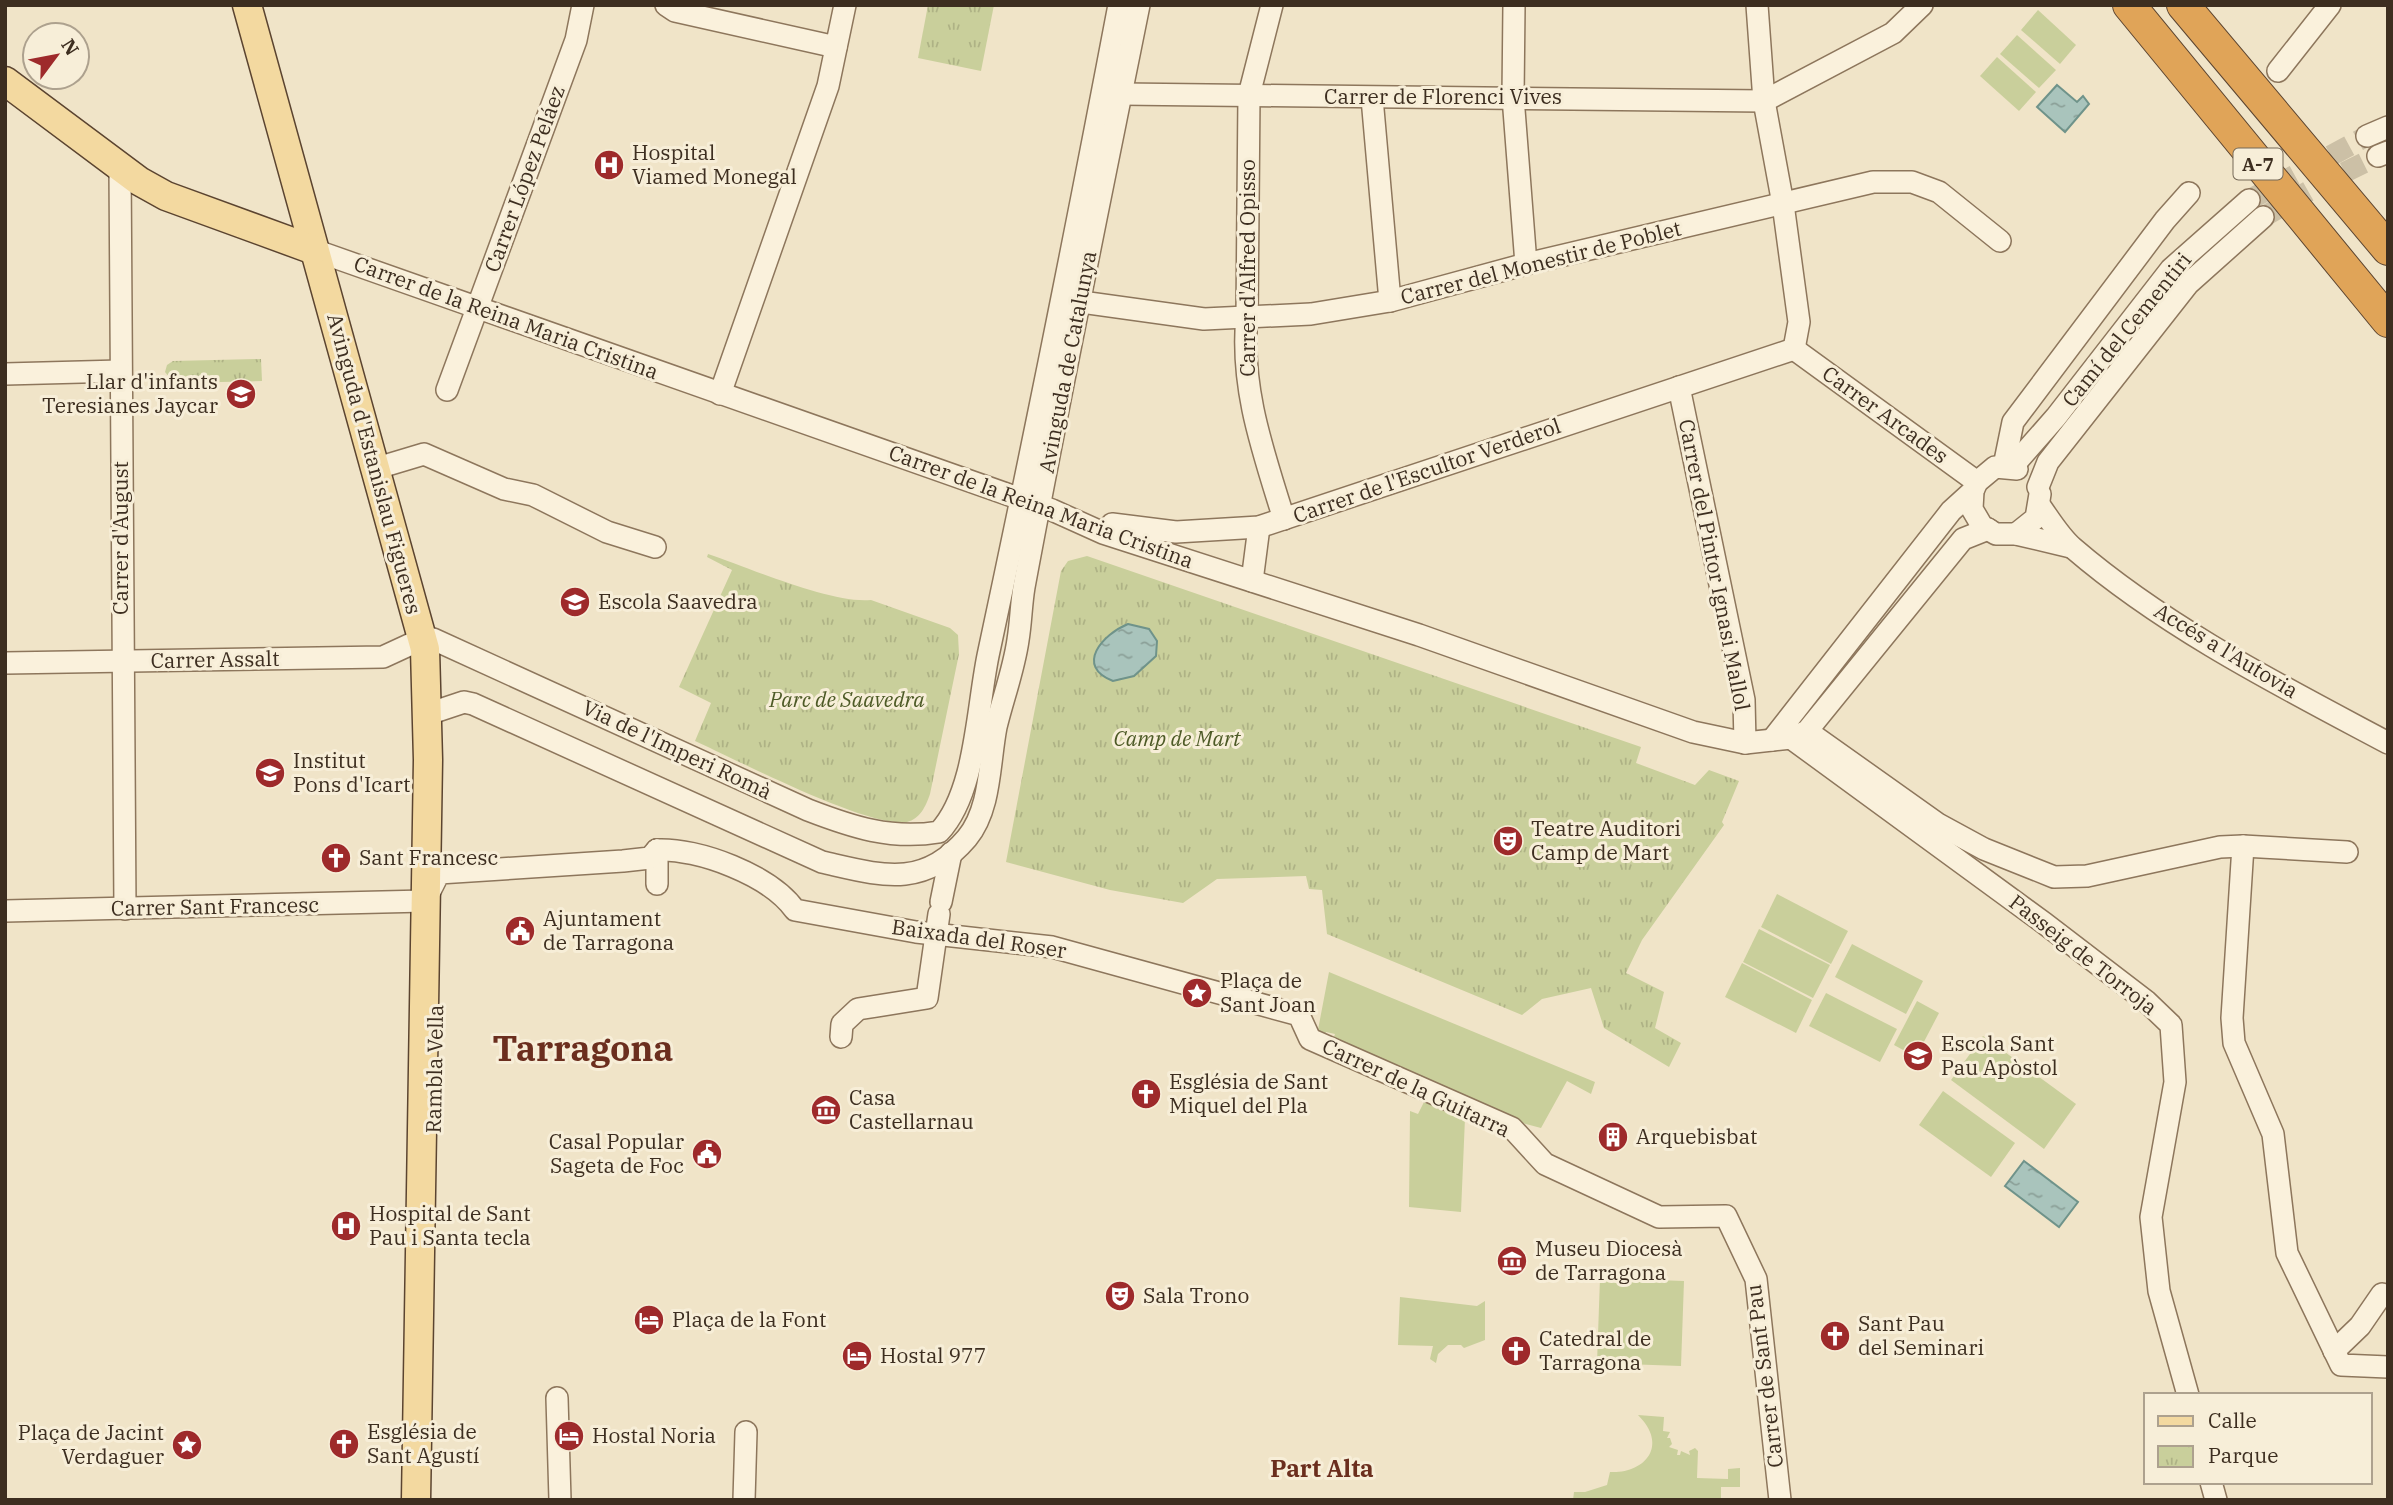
<svg xmlns="http://www.w3.org/2000/svg" width="2393" height="1505" font-family="'IBM Plex Serif',serif">
	<defs>
		<pattern id="park-tufts" width="24" height="20" patternUnits="userSpaceOnUse" patternTransform="scale(1.75)"><rect width="24" height="20" fill="#c9cf9b"/><path d="M3 7l-1-3M5 7V3M7 7l1-3M15 17l-1-3M17 17v-4M19 17l1-3" fill="none" stroke="#aeb285"/></pattern>
		<pattern id="water-ripples" width="26" height="14" patternUnits="userSpaceOnUse" patternTransform="scale(1.75)"><rect width="26" height="14" fill="#a9c4bc"/><path d="M2 4q2-2 4 0t4 0M15 11q2-2 4 0t4 0" fill="none" stroke="#8ba098"/></pattern>
	</defs>
	<rect width="100%" height="100%" fill="#f0e4c8"/>
	<g fill="#c9cf9b">
		<polygon points="2038,10 2076,45 2060,64 2021,30"/>
		<polygon points="2017,35 2056,70 2039,88 2000,54"/>
		<polygon points="1997,57 2036,92 2019,111 1980,76"/>
		<polygon points="1777,894 1848,931 1831,964 1761,927"/>
		<polygon points="1759,929 1830,965 1813,998 1743,962"/>
		<polygon points="1852,944 1923,981 1906,1014 1835,977"/>
		<polygon points="1742,963 1812,1000 1796,1033 1725,997"/>
		<polygon points="1329,972 1595,1082 1591,1094 1567,1081 1541,1128 1515,1121 1333,1040 1335,1034 1326,1032 1324,1037 1317,1035"/>
		<polygon points="1826,993 1897,1029 1880,1062 1809,1026"/>
		<polygon points="1917,1001 1939,1013 1916,1057 1894,1045"/>
		<polygon points="1983,1036 2076,1104 2044,1149 1951,1080"/>
		<polygon points="1943,1091 2015,1143 1991,1177 1919,1125"/>
		<polygon points="1425,1100 1465,1118 1461,1212 1409,1207 1410,1111 1418,1114"/>
		<polygon points="1600,1278 1684,1281 1681,1366 1597,1363"/>
		<polygon points="1400,1297 1477,1306 1485,1301 1485,1340 1464,1348 1461,1345 1448,1345 1438,1354 1436,1363 1430,1359 1433,1346 1398,1345"/>
		<path d="M1638,1415L1664,1417L1663,1431L1670,1432L1667,1438H1670L1672,1444L1669,1447L1678,1450L1677,1455H1680L1681,1451L1690,1455L1689,1451L1695,1448L1698,1451L1697,1478L1728,1479V1469L1740,1468V1487H1721V1500H1573L1574,1492H1585L1607,1485L1610,1472C1643,1474 1670,1447 1638,1415Z"/>
	</g>
	<g fill="url(#park-tufts)">
		<polygon points="928,5 994,5 981,71 918,58"/>
		<polygon points="261,359 262,381 174,383 165,372 167,365 173,361"/>
		<path d="M708,554C752,569 832,604 871,600L950,628L958,635L959,654L930,794C926,806 920,819 907,822C869,829 735,759 695,741L711,703L679,687L732,570L707,557Z"/>
		<polygon points="1087,556 1641,747 1636,763 1695,785 1709,770 1739,781 1722,822 1724,825 1642,940 1626,973 1664,992 1655,1028 1681,1043 1669,1067 1604,1028 1591,988 1542,999 1522,1015 1327,934 1322,890 1309,889 1306,876 1217,879 1183,903 1110,890 1006,862 1061,571 1068,561"/>
	</g>
	<g fill="url(#water-ripples)" stroke="#6f938a" stroke-width="2">
		<polygon points="2057,85 2077,102 2083,96 2089,104 2065,132 2037,107"/>
		<path d="M1128,624L1149,629L1157,641L1156,656L1134,676L1113,681C1074,666 1103,634 1128,624Z"/>
		<polygon points="2024,1161 2078,1202 2059,1227 2005,1186"/>
	</g>
	<g fill="none" stroke-linecap="round" stroke-linejoin="round">
		<g stroke="#ccc0a6" stroke-width="21" stroke-dasharray="21 10" stroke-linecap="butt">
			<polyline points="2249,200 2367,136"/>
			<polyline points="2263,217 2325,182 2378,156"/>
		</g>
		<g stroke="#8d765c" stroke-width="24">
			<g id="minor">
				<polyline points="666,5 675,11 836,47"/>
				<path d="M1272,5L1249,95L1247,316C1240,388 1263,451 1284,519"/>
				<polyline points="1514,5 1513,97 1526,264"/>
				<polyline points="1757,5 1764,101 1783,204 1799,322 1794,349"/>
				<polyline points="2278,71 2330,5"/>
				<polyline points="1121,94 1764,101 1893,33 1922,5"/>
				<polyline points="1372,98 1390,301"/>
				<polyline points="2367,136 2388,127"/>
				<polyline points="2378,156 2388,152"/>
				<polyline points="120,166 125,909"/>
				<polyline points="314,250 1052,510 1103,533 1419,635 1693,732 1745,743 1791,738 1807,731 1963,539 1988,529"/>
				<polyline points="1067,300 1204,319 1311,314 1390,301 1526,264 1873,182 1912,182 1939,192 2000,241"/>
				<polyline points="1794,349 1977,482"/>
				<polyline points="5,374 120,371"/>
				<polyline points="1679,387 1744,700 1745,743"/>
				<polyline points="447,390 576,40 583,5"/>
				<polyline points="720,394 828,86 845,5"/>
				<polyline points="384,466 424,454 504,489 533,495 607,532 655,547"/>
				<polyline points="2004,466 2013,422 2165,220 2189,193"/>
				<polyline points="2012,467 2056,417 2171,269 2249,200"/>
				<polyline points="2017,469 1995,467 1977,482 1973,491 1972,509 1982,526 1996,534 2016,534 2071,547"/>
				<polyline points="2038,487 2048,462 2188,284 2263,217"/>
				<path d="M2040,506C2050,520 2060,537 2073,548C2166,628 2281,686 2388,743"/>
				<polyline points="1112,524 1176,532 1259,527 1794,349"/>
				<polyline points="2016,534 2036,518 2040,494"/>
				<polyline points="1252,581 1259,527"/>
				<path d="M5,663L383,657L422,639H433L808,810C852,827 891,840 939,832C977,792 977,704 989,651C1035,436 1078,221 1119,5"/>
				<path d="M437,711L464,702L473,704L822,862C880,875 923,890 967,838C991,809 989,763 996,727C1003,698 1014,669 1018,640C1021,622 1021,605 1024,587C1060,393 1100,199 1139,5"/>
				<polyline points="1807,731 1938,824 1984,849 2054,877 2087,876 2220,847 2243,846 2347,852"/>
				<polyline points="1791,738 2044,923 2146,1001 2171,1025 2175,1082 2151,1217 2159,1291 2188,1395"/>
				<polyline points="1772,740 1951,511 1973,491"/>
				<polyline points="2243,846 2232,1018 2234,1043 2273,1134 2287,1253 2341,1365 2388,1367"/>
				<path d="M657,850C698,848 770,875 795,910L916,932L1052,947L1299,1015L1310,1039L1512,1128L1545,1164L1659,1217L1726,1216L1756,1279L1780,1500"/>
				<polyline points="657,850 657,884"/>
				<polyline points="941,902 951,853"/>
				<polyline points="5,911 425,901 439,873 623,861 650,858 657,850"/>
				<polyline points="841,1037 842,1024 858,1009 927,998 939,914"/>
				<polyline points="2334,1351 2360,1326 2382,1294"/>
				<polyline points="557,1398 560,1500"/>
				<polyline points="2211,1482 2216,1500"/>
				<polyline points="744,1500 746,1432"/>
			</g>
		</g>
		<g stroke="#5b4430" stroke-width="31">
			<g id="major">
				<polyline points="247,5 425,649 428,760 416,1500"/>
				<polyline points="5,81 139,181 166,196 314,250"/>
			</g>
		</g>
		<g stroke="#5b4430" stroke-width="34">
			<g id="highway">
				<polyline points="2129,5 2388,321"/>
				<polyline points="2183,5 2388,249"/>
			</g>
		</g>
		<use href="#minor" stroke="#faf1dc" stroke-width="21"/>
		<use href="#major" stroke="#f3d9a0" stroke-width="28"/>
		<use href="#highway" stroke="#e0a458" stroke-width="32"/>
	</g>
	<defs>
		<g id="hospital-disc" transform="scale(1.575)"><circle r="9.5" fill="#9e2a2b" stroke="#f7eed8"/><path d="M-5-5h3v3.5h4V-5h3V5h-3V1.5h-4V5h-3Z" fill="#fff"/></g>
		<g id="school-disc" transform="scale(1.575)"><circle r="9.5" fill="#9e2a2b" stroke="#f7eed8"/><path d="M0-5L7-2L0 1L-7-2ZM-4 1L0 2.5L4 1V4Q0 6-4 4Z" fill="#fff"/></g>
		<g id="theatre-disc" transform="scale(1.575)"><circle r="9.5" fill="#9e2a2b" stroke="#f7eed8"/><path d="M-5-5.5Q0-4 5-5.5V0Q5 5 0 6Q-5 5-5 0ZM-3.3-2.5H-1v1.5H-3.3ZM1-2.5H3.3v1.5H1ZM-2.8 1Q0 5.5 2.8 1Z" fill="#fff"/></g>
		<g id="church-disc" transform="scale(1.575)"><circle r="9.5" fill="#9e2a2b" stroke="#f7eed8"/><path d="M-1.2-6h2.4v3.5h3.3v2.4h-3.3V6h-2.4V-.1h-3.3v-2.4h3.3Z" fill="#fff"/></g>
		<g id="civic-disc" transform="scale(1.575)"><circle r="9.5" fill="#9e2a2b" stroke="#f7eed8"/><path d="M-.6-6.5H3V-4.5H.6V-3L4-1V1h2V6H-6V1h2V-1L-.6-3ZM-1.2 2.5V6h2.4V2.5Z" fill="#fff"/></g>
		<g id="sight-disc" transform="scale(1.575)"><circle r="9.5" fill="#9e2a2b" stroke="#f7eed8"/><path d="M0-6L1.8-2.2L6-1.7L2.9 1.2L3.7 5.4L0 3.3L-3.7 5.4L-2.9 1.2L-6-1.7L-1.8-2.2Z" fill="#fff"/></g>
		<g id="museum-disc" transform="scale(1.575)"><circle r="9.5" fill="#9e2a2b" stroke="#f7eed8"/><path d="M0-6L6-3V-2H-6V-3ZM-5-1h2V3h-2ZM-1-1h2V3h-2ZM3-1h2V3H3ZM-6 4H6V6H-6Z" fill="#fff"/></g>
		<g id="building-disc" transform="scale(1.575)"><circle r="9.5" fill="#9e2a2b" stroke="#f7eed8"/><path d="M-4-6H4V6H1V3H-1V6H-4ZM-2.5-4.3h1.7v1.8h-1.7ZM.8-4.3h1.7v1.8H.8ZM-2.5-1h1.7V.8h-1.7ZM.8-1h1.7V.8H.8Z" fill="#fff"/></g>
		<g id="hotel-disc" transform="scale(1.575)"><circle r="9.5" fill="#9e2a2b" stroke="#f7eed8"/><path d="M-6-4.5h1.5V1H6V5H4.5V3h-9V5H-6ZM-4 0a1.8 1.8 0 1 1 3.6 0ZM.5 0V-2.5h3Q6-2.5 6 0Z" fill="#fff"/></g>
	</defs>
	<g fill-rule="evenodd">
		<use href="#hospital-disc" x="609" y="165"/>
		<use href="#school-disc" x="241" y="394"/>
		<use href="#school-disc" x="575" y="602"/>
		<use href="#school-disc" x="270" y="773"/>
		<use href="#theatre-disc" x="1508" y="841"/>
		<use href="#church-disc" x="336" y="858"/>
		<use href="#civic-disc" x="520" y="931"/>
		<use href="#sight-disc" x="1197" y="993"/>
		<use href="#school-disc" x="1918" y="1056"/>
		<use href="#church-disc" x="1146" y="1094"/>
		<use href="#museum-disc" x="826" y="1110"/>
		<use href="#building-disc" x="1613" y="1137"/>
		<use href="#civic-disc" x="707" y="1154"/>
		<use href="#hospital-disc" x="346" y="1226"/>
		<use href="#museum-disc" x="1512" y="1261"/>
		<use href="#theatre-disc" x="1120" y="1296"/>
		<use href="#hotel-disc" x="649" y="1320"/>
		<use href="#church-disc" x="1835" y="1336"/>
		<use href="#church-disc" x="1516" y="1351"/>
		<use href="#hotel-disc" x="857" y="1356"/>
		<use href="#hotel-disc" x="569" y="1436"/>
		<use href="#church-disc" x="344" y="1444"/>
		<use href="#sight-disc" x="187" y="1445"/>
	</g>
	<g text-anchor="middle" stroke-width="6" stroke-linejoin="round" paint-order="stroke">
		<rect fill="#f7eed8" stroke="#756857" stroke-width="2" x="2233.5" y="148.5" width="49" height="31" rx="5"/>
		<g font-size="19" font-weight="bold" fill="#3d2e20">
			<text x="2258" y="171">A-7</text>
		</g>
		<g font-size="21" fill="#3d2e20" stroke="#f7eed8">
			<text x="1443" y="104">Carrer de Florenci Vives</text>
			<text transform="translate(525 179) rotate(-70)" y="7">Carrer López Peláez</text>
			<text transform="translate(1541 263) rotate(-14)" y="7">Carrer del Monestir de Poblet</text>
			<text transform="translate(1248 268) rotate(-90)" y="7">Carrer d'Alfred Opisso</text>
			<text transform="translate(506 318) rotate(20)" y="7">Carrer de la Reina Maria Cristina</text>
			<text transform="translate(2127 330) rotate(-51)" y="7">Camí del Cementiri</text>
			<text transform="translate(1068 362) rotate(-79)" y="7">Avinguda de Catalunya</text>
			<text transform="translate(1885 415) rotate(36)" y="7">Carrer Arcades</text>
			<text transform="translate(374 464) rotate(75)" y="7">Avinguda d'Estanislau Figueres</text>
			<text transform="translate(1427 471) rotate(-19)" y="7">Carrer de l'Escultor Verderol</text>
			<text transform="translate(1041 507) rotate(20)" y="7">Carrer de la Reina Maria Cristina</text>
			<text transform="translate(121 538) rotate(-90)" y="7">Carrer d'August</text>
			<text transform="translate(1714 565) rotate(79)" y="7">Carrer del Pintor Ignasi Mallol</text>
			<text transform="translate(2226 651) rotate(31)" y="7">Accés a l'Autovia</text>
			<text transform="translate(215 660) rotate(-1)" y="7">Carrer Assalt</text>
			<text transform="translate(677 750) rotate(25)" y="7">Via de l'Imperi Romà</text>
			<text transform="translate(215 907) rotate(-1)" y="7">Carrer Sant Francesc</text>
			<text transform="translate(979 939) rotate(8)" y="7">Baixada del Roser</text>
			<text transform="translate(2083 955) rotate(38)" y="7">Passeig de Torroja</text>
			<text transform="translate(435 1069) rotate(-89)" y="7">Rambla Vella</text>
			<text transform="translate(1416 1088) rotate(25)" y="7">Carrer de la Guitarra</text>
			<text transform="translate(1765 1376) rotate(-97)" y="7">Carrer de Sant Pau</text>
		</g>
		<g font-size="21" fill="#3d2e20" stroke="#f7eed8" text-anchor="start">
			<text x="632" y="160">Hospital<tspan x="632" dy="24">Viamed Monegal</tspan></text>
			<text x="218" y="389" text-anchor="end">Llar d'infants<tspan x="218" dy="24">Teresianes Jaycar</tspan></text>
			<text x="598" y="609">Escola Saavedra</text>
			<text x="293" y="768">Institut<tspan x="293" dy="24">Pons d'Icart</tspan></text>
			<text x="1531" y="836">Teatre Auditori<tspan x="1531" dy="24">Camp de Mart</tspan></text>
			<text x="359" y="865">Sant Francesc</text>
			<text x="543" y="926">Ajuntament<tspan x="543" dy="24">de Tarragona</tspan></text>
			<text x="1220" y="988">Plaça de<tspan x="1220" dy="24">Sant Joan</tspan></text>
			<text x="1941" y="1051">Escola Sant<tspan x="1941" dy="24">Pau Apòstol</tspan></text>
			<text x="1169" y="1089">Església de Sant<tspan x="1169" dy="24">Miquel del Pla</tspan></text>
			<text x="849" y="1105">Casa<tspan x="849" dy="24">Castellarnau</tspan></text>
			<text x="1636" y="1144">Arquebisbat</text>
			<text x="684" y="1149" text-anchor="end">Casal Popular<tspan x="684" dy="24">Sageta de Foc</tspan></text>
			<text x="369" y="1221">Hospital de Sant<tspan x="369" dy="24">Pau i Santa tecla</tspan></text>
			<text x="1535" y="1256">Museu Diocesà<tspan x="1535" dy="24">de Tarragona</tspan></text>
			<text x="1143" y="1303">Sala Trono</text>
			<text x="672" y="1327">Plaça de la Font</text>
			<text x="1858" y="1331">Sant Pau<tspan x="1858" dy="24">del Seminari</tspan></text>
			<text x="1539" y="1346">Catedral de<tspan x="1539" dy="24">Tarragona</tspan></text>
			<text x="880" y="1363">Hostal 977</text>
			<text x="367" y="1439">Església de<tspan x="367" dy="24">Sant Agustí</tspan></text>
			<text x="164" y="1440" text-anchor="end">Plaça de Jacint<tspan x="164" dy="24">Verdaguer</tspan></text>
			<text x="592" y="1443">Hostal Noria</text>
		</g>
		<g font-size="21" font-style="italic" fill="#4d5a26" stroke="#f7eed8">
			<text x="847" y="707">Parc de Saavedra</text>
			<text x="1177" y="746">Camp de Mart</text>
		</g>
		<g font-size="24" font-weight="bold" fill="#6b2e1e" stroke="#f7eed8">
			<text x="1322" y="1477">Part Alta</text>
		</g>
		<g font-size="35" font-weight="bold" fill="#6b2e1e" stroke="#f7eed8">
			<text x="583" y="1061">Tarragona</text>
		</g>
	</g>
	<rect width="2393" height="1505" fill="none" stroke="#3d2e20" stroke-width="14"/>
	<rect x="2144" y="1393" width="228" height="91" fill="#f7eed8" stroke="#ada18e" stroke-width="2"/>
	<rect x="2158" y="1416" width="35" height="10" fill="#f3d9a0" stroke="#ada18e" stroke-width="2"/>
	<text x="2208" y="1428" font-size="21" fill="#3d2e20">Calle</text>
	<rect x="2158" y="1446" width="35" height="21" fill="url(#park-tufts)" stroke="#ada18e" stroke-width="2"/>
	<text x="2208" y="1463" font-size="21" fill="#3d2e20">Parque</text>
	<g transform="translate(56 56) rotate(58)"><circle r="33" fill="#f7eed8" stroke="#ada18e" stroke-width="2"/>
	<path d="M0-5L12 26L0 18L-12 26Z" fill="#9e2a2b"/>
	<text y="-10" font-size="19" font-weight="bold" text-anchor="middle" fill="#3d2e20">N</text>
	</g>
</svg>
